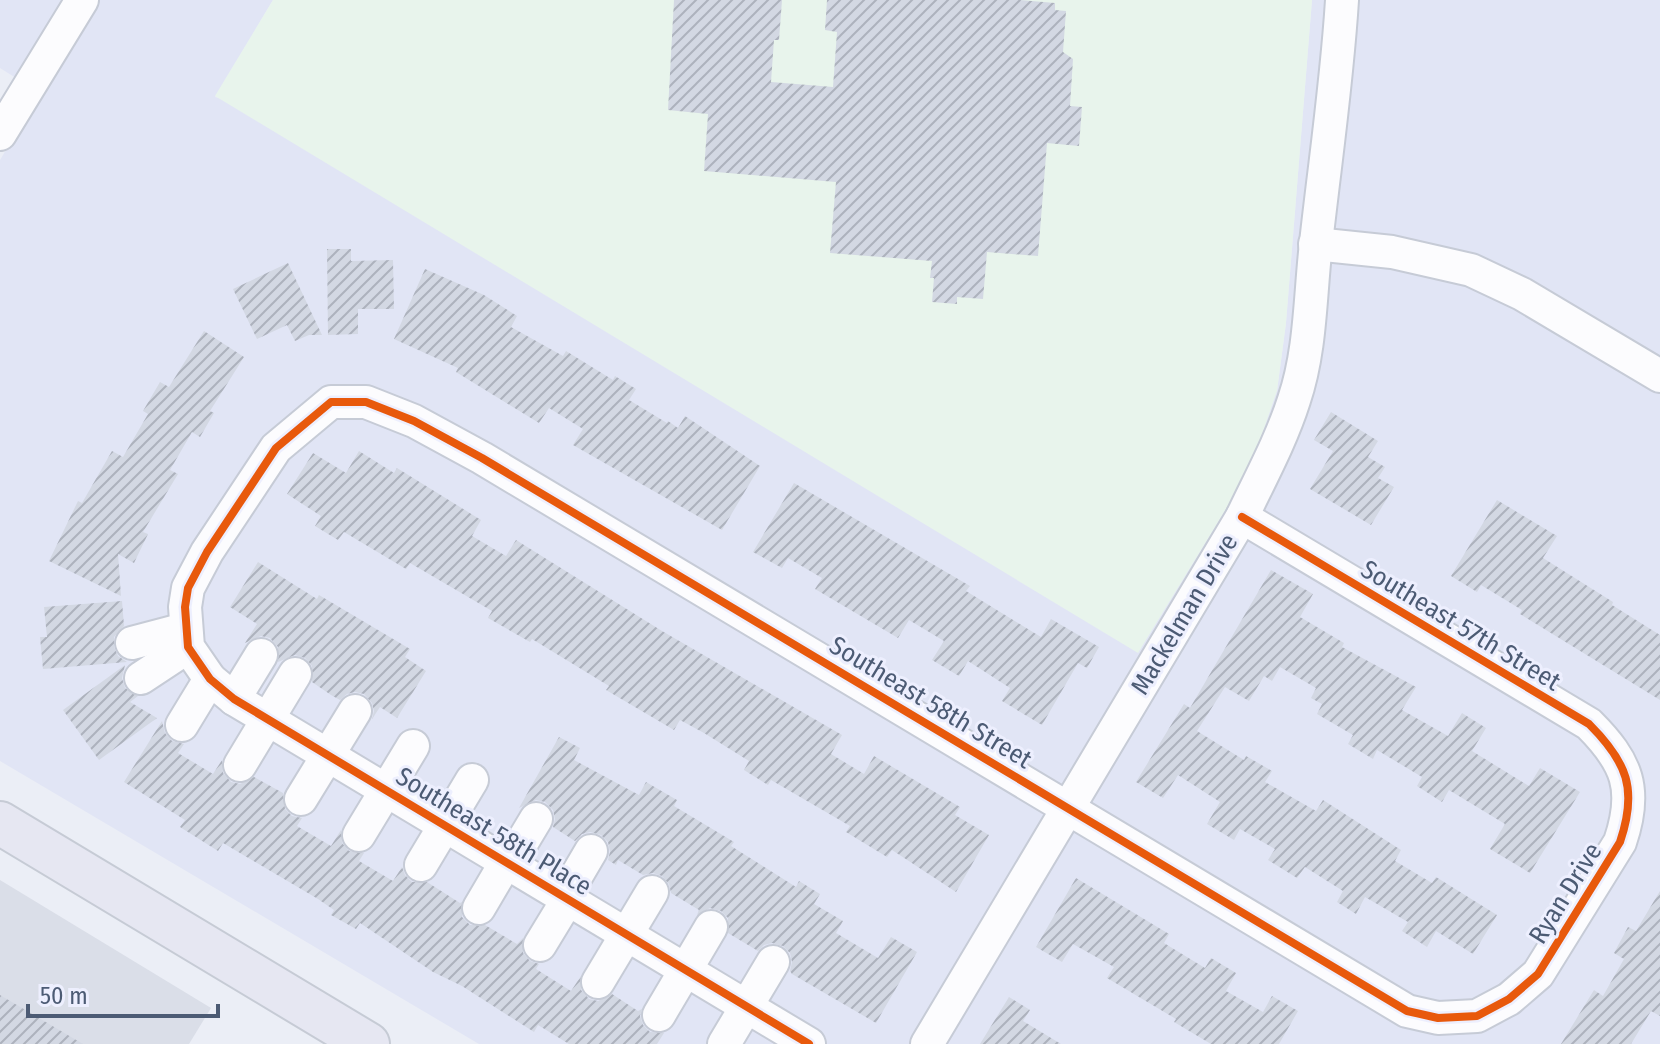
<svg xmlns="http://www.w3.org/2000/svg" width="1660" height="1044" viewBox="0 0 1660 1044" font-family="'Fira Sans Condensed',sans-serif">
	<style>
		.residential { fill: #e1e5f5 }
		.industrial { fill: #dadee8 }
		.education { fill: #e8f4ec }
		.building { fill: url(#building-hatch) }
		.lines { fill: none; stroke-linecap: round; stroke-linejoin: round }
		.minor-casing { stroke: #c6cbd6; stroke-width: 36 }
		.major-casing { stroke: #c6cbd5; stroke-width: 46 }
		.minor { stroke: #fcfcfe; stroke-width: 32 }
		.major { stroke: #e6e7f2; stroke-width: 42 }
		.cycleway-casing { stroke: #edeffe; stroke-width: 13 }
		.cycleway { stroke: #e8590c; stroke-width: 8 }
		.labels { text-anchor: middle; stroke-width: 6; stroke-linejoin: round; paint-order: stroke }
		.street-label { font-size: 26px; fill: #4c5b74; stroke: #edeffe }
	</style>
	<defs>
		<pattern id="building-hatch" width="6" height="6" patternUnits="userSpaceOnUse" patternTransform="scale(2)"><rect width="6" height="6" fill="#d3d8e3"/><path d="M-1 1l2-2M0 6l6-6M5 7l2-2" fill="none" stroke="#adb2bd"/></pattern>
	</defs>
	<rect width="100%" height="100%" fill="#ebeef6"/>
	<polygon class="residential" points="0,0 273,0 215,97 1277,391 1286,323 1312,0 1660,0 1660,1044 479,1044 0,761 0,160 40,93 0,68"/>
	<polygon class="industrial" points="0,880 211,1008 189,1044 0,1044"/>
	<polygon class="education" points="273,0 1312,0 1286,323 1277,391 1258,446 1231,501 1138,653 215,96"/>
	<g class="building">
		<polygon points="674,0 782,0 779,40 774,40 771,82 833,87 837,32 825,30 827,0 1020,0 1055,3 1055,10 1066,11 1063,52 1073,59 1070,106 1082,107 1079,146 1047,143 1038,256 987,252 983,299 957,297 957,304 932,302 934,278 930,278 932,261 830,253 836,182 704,171 708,114 668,110"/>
		<polygon points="327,249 351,249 351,261 393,260 394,309 358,309 358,334 328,335"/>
		<polygon points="288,263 322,335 309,335 295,341 287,325 257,339 233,289"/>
		<polygon points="425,269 484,295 517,316 511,327 563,356 566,351 613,380 615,376 636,389 629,400 667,423 668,421 678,428 685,416 760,466 722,530 573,445 583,429 549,408 539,423 456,372 458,368 394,339"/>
		<polygon points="204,331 244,357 210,411 214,413 200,437 192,432 170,470 178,474 143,532 148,534 134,563 118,554 121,596 49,561 78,501 82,503 112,451 123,457 148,414 143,411 160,382 169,387"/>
		<polygon points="1331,412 1378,441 1368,457 1385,467 1378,478 1394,487 1371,525 1310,489 1333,451 1314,440"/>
		<polygon points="359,451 394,473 397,468 481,520 472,536 506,556 516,540 662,631 842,735 831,754 864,774 874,756 960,807 955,815 989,835 956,892 892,850 887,857 846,832 850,826 771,780 768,785 744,770 749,761 704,733 680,720 674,730 606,690 609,686 532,639 530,642 488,618 492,611 410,563 406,569 344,532 338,540 315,526 321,516 287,494 313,453 346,473"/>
		<polygon points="794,483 970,586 966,591 1041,637 1051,619 1099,647 1087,668 1078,663 1042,725 1002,701 1010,688 968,661 959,676 932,660 944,641 909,620 898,638 815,589 822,578 788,558 782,568 753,552"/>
		<polygon points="1497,500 1557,536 1543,558 1613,602 1612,605 1660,635 1660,700 1520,614 1522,610 1481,585 1477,592 1451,576"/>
		<polygon points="258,562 317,599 319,595 410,649 405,657 426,671 397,718 380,707 372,719 374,711 372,703 364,694 355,692 347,694 340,700 331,695 312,682 312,666 305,658 295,655 278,662 278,647 270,638 261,636 245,643 257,624 230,607"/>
		<polygon points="1271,570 1313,594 1300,617 1344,643 1342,647 1416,687 1402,710 1448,736 1462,713 1486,728 1472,751 1529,786 1540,768 1580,792 1530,873 1490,849 1505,824 1449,790 1442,802 1417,786 1422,777 1377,750 1373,759 1348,744 1353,735 1317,714 1322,704 1311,698 1316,688 1280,667 1272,681 1264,676 1249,701 1225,687 1197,731 1244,760 1246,756 1272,771 1265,782 1316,811 1323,800 1401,850 1395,861 1432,883 1436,877 1497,915 1473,954 1436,931 1427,947 1402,931 1408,922 1365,897 1356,914 1337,902 1343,891 1305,867 1297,878 1268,860 1275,849 1240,829 1234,840 1207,824 1220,802 1178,775 1163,798 1136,782 1184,704 1190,708"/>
		<polygon points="122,601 124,626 114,637 114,647 118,656 127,662 43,669 40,637 47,637 44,607"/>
		<polygon points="125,665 122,678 125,688 138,696 130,702 157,718 99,760 63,710"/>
		<polygon points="162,721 165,733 172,741 184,744 178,753 213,774 222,760 223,773 231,782 240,784 254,777 283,793 285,809 292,816 302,818 297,826 331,846 341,830 342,843 349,851 364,853 359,861 393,881 402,867 405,875 412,882 427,882 460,903 462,902 462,917 470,925 485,925 517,944 523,938 523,953 530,961 539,964 536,969 571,991 581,976 581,990 589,999 598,1001 612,994 638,1011 642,1009 640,1016 643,1025 650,1032 664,1033 657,1044 569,1044 538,1025 534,1032 462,986 433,972 360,923 356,929 331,915 334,910 318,899 223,843 218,851 180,827 185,820 124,782"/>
		<polygon points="559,737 580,748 574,760 639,795 646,782 677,800 674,806 734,842 731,846 796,887 799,881 820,894 814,904 843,921 836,933 878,958 891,937 917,952 876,1023 792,974 790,971 792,962 790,953 783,946 772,943 764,945 758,951 728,933 728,918 721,911 710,908 697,915 699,910 671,893 669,884 662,876 653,873 643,875 618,860 616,865 608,860 610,852 608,842 601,835 590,832 582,834 575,841 553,827 555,819 553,810 545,802 536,800 519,808"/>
		<polygon points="1076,878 1169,934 1164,943 1205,968 1211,958 1236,973 1226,991 1263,1012 1272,996 1298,1011 1279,1044 1211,1044 1174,1022 1176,1019 1107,978 1114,967 1073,944 1062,962 1036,947"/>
		<polygon points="1660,891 1660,1016 1651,1011 1631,1044 1561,1044 1594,990 1603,996 1624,959 1614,953 1628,927 1636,931"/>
		<polygon points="0,995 83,1044 0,1044"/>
		<polygon points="1009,997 1030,1010 1023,1021 1061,1044 980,1044"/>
	</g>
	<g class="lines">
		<g class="minor-casing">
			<g id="minor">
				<polyline points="0,134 82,0"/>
				<polyline points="1315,244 1392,252 1471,270 1522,294 1660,376"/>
				<polyline points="132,643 185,629"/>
				<polyline points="141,678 188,647"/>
				<polyline points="234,699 261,655"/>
				<polyline points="182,725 210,679"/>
				<polyline points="240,765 295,674"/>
				<polyline points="301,799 355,711"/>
				<polyline points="359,835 413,746"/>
				<polyline points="509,864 536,819"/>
				<polyline points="421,865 472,780"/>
				<polyline points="564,897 591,851"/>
				<polyline points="479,908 506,862"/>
				<polyline points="540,945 568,899"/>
				<polyline points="598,982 652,892"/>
				<polyline points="659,1015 711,927"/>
				<polyline points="724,1044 773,962"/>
				<path d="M809 1044 234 699 210 679 188 647 185 607 188 588 207 552 276 448 331 402H366L414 421 482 458 1407 1011 1438 1018 1477 1016 1509 999 1538 974 1620 842C1638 789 1627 762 1589 724L1242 517"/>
				<path d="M927 1044 1242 517C1260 479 1281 441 1294 400 1311 350 1310 295 1316 243 1325 162 1337 82 1342 0"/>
			</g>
		</g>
		<g class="major-casing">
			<polyline id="major" points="0,823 368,1044"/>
		</g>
		<use href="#minor" class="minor"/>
		<use href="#major" class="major"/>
		<g class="cycleway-casing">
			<path id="cycleway" d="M809 1044 234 699 210 679 188 647 185 607 188 588 207 552 276 448 331 402H366L414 421 482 458 1407 1011 1438 1018 1477 1016 1509 999 1538 974 1620 842C1638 789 1627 762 1589 724L1242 517"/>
		</g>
		<use href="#cycleway" class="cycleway"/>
	</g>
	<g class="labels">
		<g class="street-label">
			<text transform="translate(1184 614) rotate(-59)" y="9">Mackelman Drive</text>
			<text transform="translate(1461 625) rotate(31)" y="9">Southeast 57th Street</text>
			<text transform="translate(931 702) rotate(31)" y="9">Southeast 58th Street</text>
			<text transform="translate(494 831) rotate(31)" y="9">Southeast 58th Place</text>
			<text transform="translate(1565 893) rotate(-58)" y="9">Ryan Drive</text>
		</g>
	</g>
	<path d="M28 1004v12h190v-12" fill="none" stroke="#4c5b74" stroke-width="4"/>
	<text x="40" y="1004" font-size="24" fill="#4c5b74" stroke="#edeffe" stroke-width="6" paint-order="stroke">50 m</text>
</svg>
